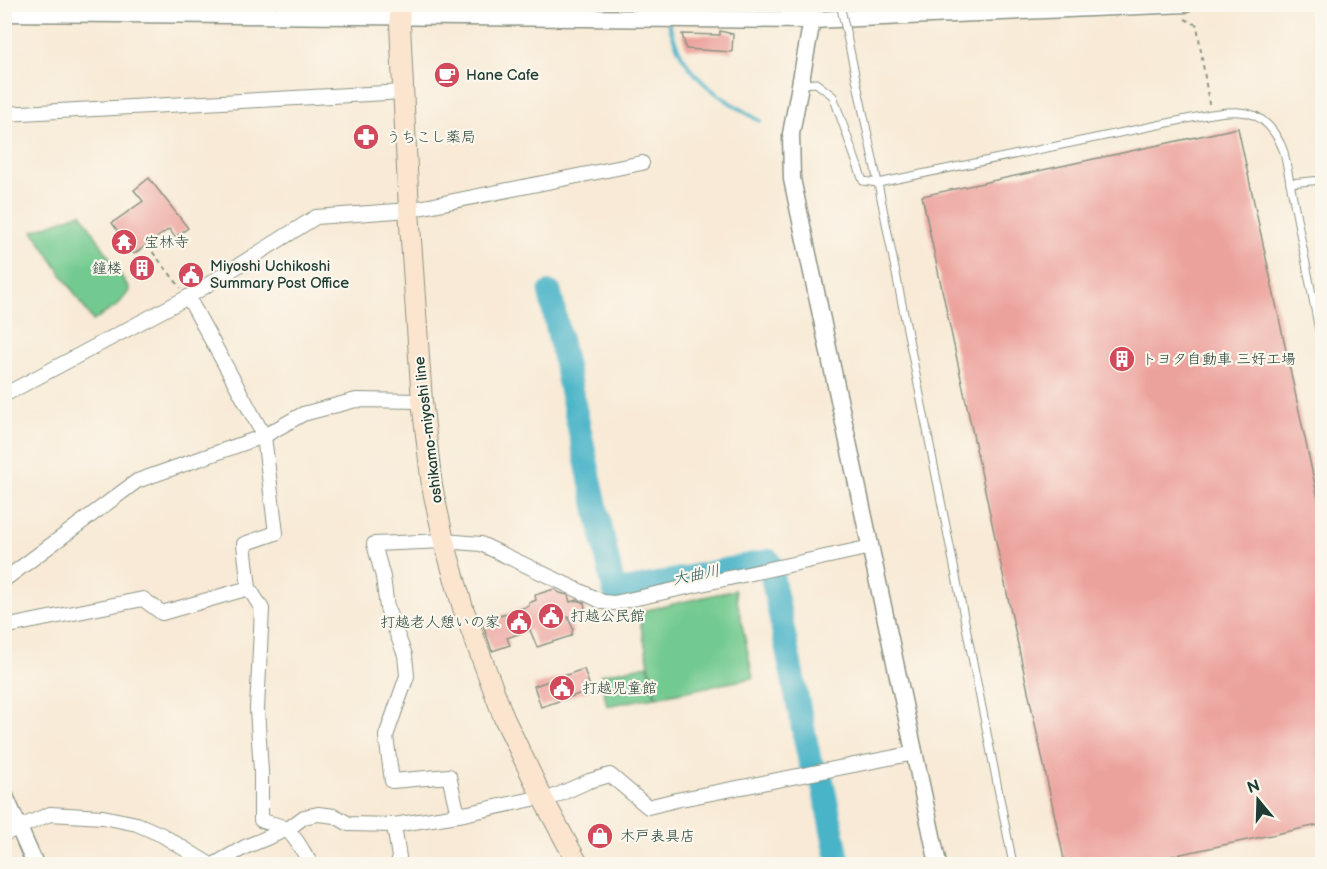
<svg xmlns="http://www.w3.org/2000/svg" width="1327" height="869" viewBox="0 0 1327 869" font-family="'Balsamiq Sans','Klee One',sans-serif">
	<style>
		.green { fill: #73ca90; stroke: #498462; stroke-width: 1.5 }
		.lines { fill: none; stroke-linecap: round; stroke-linejoin: round }
		.stream { stroke: #4ab4c8; stroke-width: 4 }
		.river { stroke: #4ab4c8; stroke-width: 24 }
		.building { fill: #eca29c }
		.service-casing { stroke: #8c9485; stroke-width: 9 }
		.minor-casing { stroke: #8c9485; stroke-width: 16 }
		.tertiary-casing { stroke: #8c9485; stroke-width: 19 }
		.secondary-casing { stroke: #8c9485; stroke-width: 22 }
		.path { stroke: #8c9485; stroke-width: 2; stroke-dasharray: 4.5 4.5; stroke-linecap: butt }
		.service { stroke: #fff; stroke-width: 7 }
		.minor { stroke: #fff; stroke-width: 14 }
		.tertiary { stroke: #fff; stroke-width: 16 }
		.secondary { stroke: #fce5cf; stroke-width: 20 }
		.service-bridge-casing { stroke: #8c9485; stroke-width: 9; stroke-linecap: butt }
		.path-bridge { stroke: #8c9485; stroke-width: 2; stroke-dasharray: 4.5 4.5; stroke-linecap: butt }
		.service-bridge { stroke: #fff; stroke-width: 7 }
		.labels { text-anchor: middle; stroke-width: 4.5; stroke-linejoin: round; paint-order: stroke }
		.poi-label { font-size: 15px; fill: #1f3d34; stroke: #fbf7ec; text-anchor: start }
		.street-label { font-size: 15px; fill: #1f3d34; stroke: #fbf7ec }
		.water-label { font-size: 16px; font-style: italic; fill: #2c6160; stroke: #fbf7ec }
	</style>
	<rect width="100%" height="100%" fill="#fbf7ec"/>
	<filter id="ink" filterUnits="userSpaceOnUse"><feTurbulence type="fractalNoise" baseFrequency=".0167" numOctaves="2"/><feDisplacementMap in="SourceGraphic" scale="12" xChannelSelector="R" yChannelSelector="G"/><feConvolveMatrix kernelMatrix="1 2 1 2 8 2 1 2 1" color-interpolation-filters="sRGB"/></filter>
	<filter id="wash" filterUnits="userSpaceOnUse"><feTurbulence type="fractalNoise" baseFrequency=".008" numOctaves="4" result="noise"/><feDisplacementMap in="SourceGraphic" scale="24" xChannelSelector="R" yChannelSelector="G"/><feGaussianBlur stdDeviation="1.35" result="paint"/><feColorMatrix in="noise" values="0 0 0 0 0 0 0 0 0 0 0 0 0 0 0 0 0 1.4 0 .05"/><feComposite in="paint" operator="in"/></filter>
	<g filter="url(#wash)">
		<rect width="100%" height="100%" fill="#f8ead6"/>
		<g class="green">
			<polygon points="81,213 130,290 118,305 93,321 33,231"/>
			<polygon points="735,590 753,678 656,697 638,612"/>
			<polygon points="648,665 655,697 607,706 600,675"/>
		</g>
		<g class="lines">
			<g class="stream">
				<polyline points="664,4 667,15"/>
				<path d="M669 23C683 77 715 94 760 121"/>
			</g>
			<polyline class="river" points="550,293 614,590 632,589 769,561 810,762 822,781 839,864"/>
		</g>
		<g id="blocks">
			<g class="building">
				<polygon points="720,31 733,34 732,52 686,49 682,34 720,35"/>
				<polygon points="1238,128 1323,522 1323,824 1134,864 1065,864 922,196"/>
				<polygon points="149,178 188,228 175,237 169,229 134,254 112,223 143,201 134,190"/>
				<polygon points="554,589 560,593 568,595 570,602 578,600 584,603 586,613 568,617 573,629 571,636 537,647 530,630 507,638 510,645 492,651 482,622 529,606 529,603 536,600 535,595"/>
				<polygon points="584,669 591,690 541,707 534,686"/>
			</g>
		</g>
	</g>
	<g filter="url(#ink)">
		<use href="#blocks" fill-opacity="0" stroke="#8c9485" stroke-width="1.5"/>
		<g class="lines">
			<g class="service-casing">
				<g id="service">
					<polyline points="847,36 878,183 1013,864"/>
					<path d="M801 84 816 83 833 96 863 181 878 183 1211 114C1220 113 1230 111 1240 112 1263 113 1277 133 1284 152L1322 345"/>
					<polyline points="1290,183 1322,180"/>
				</g>
			</g>
			<g class="minor-casing">
				<g id="minor">
					<polyline points="4,114 404,92"/>
					<path d="M188 297 264 436 276 533 244 544 249 588 262 609 257 709 261 771V820C268 824 276 823 284 828 295 834 304 854 311 864"/>
					<polyline points="4,395 188,297 316,217 409,210 642,163"/>
					<polyline points="4,580 137,481 264,436 303,414 356,400 422,401"/>
					<polyline points="4,627 143,599 162,613 249,588"/>
					<polyline points="544,801 589,781 610,775 648,807 676,800 915,753"/>
					<polyline points="458,815 449,776 392,781 386,736 407,676 405,655 387,608 383,577 374,544 444,541 481,544 603,602 614,603 871,547"/>
					<polyline points="394,825 400,864"/>
					<polyline points="4,834 50,814 103,817 137,824 162,835 209,864"/>
					<polyline points="215,864 245,847 288,829 304,817 318,814 335,816 349,824 394,825 464,814 542,797"/>
				</g>
			</g>
			<g class="tertiary-casing">
				<g id="tertiary">
					<polyline points="808,4 812,20 791,134 792,179 938,864"/>
					<polyline points="4,13 812,20 1186,4"/>
					<polyline points="4,794 35,864"/>
				</g>
			</g>
			<g class="secondary-casing">
				<polyline id="secondary" points="399,4 409,210 422,401 432,486 444,541 463,608 504,718 542,797 578,864"/>
			</g>
			<g class="path">
				<polyline points="1185,19 1197,25 1209,104"/>
				<polyline points="147,245 181,288"/>
			</g>
			<use href="#service" class="service"/>
			<use href="#minor" class="minor"/>
			<use href="#tertiary" class="tertiary"/>
			<use href="#secondary" class="secondary"/>
			<g class="service-bridge-casing">
				<polyline id="service-bridge" points="840,4 847,36"/>
			</g>
			<polyline class="path-bridge" points="1173,4 1174,13"/>
			<use href="#service-bridge" class="service-bridge"/>
		</g>
	</g>
	<defs>
		<g id="cafe-disc" transform="scale(1.35)"><circle r="9.5" fill="#d1495b" stroke="#fbf7ec"/><path d="M-5.5-4.5H6V0H3Q3 3.5 0 3.5H-2.5Q-5.5 3.5-5.5 0ZM3-3.2v2h1.7v-2ZM-6 4.5H4V6H-6Z" fill="#fff"/></g>
		<g id="pharmacy-disc" transform="scale(1.35)"><circle r="9.5" fill="#d1495b" stroke="#fbf7ec"/><path d="M-2-6h4v4h4v4h-4v4h-4v-4h-4v-4h4Z" fill="#fff"/></g>
		<g id="temple-disc" transform="scale(1.35)"><circle r="9.5" fill="#d1495b" stroke="#fbf7ec"/><path d="M0-6L5-2H3V0L6.5 2.5H4V6H1.5V3h-3V6H-4V2.5H-6.5L-3 0V-2H-5Z" fill="#fff"/></g>
		<g id="building-disc" transform="scale(1.35)"><circle r="9.5" fill="#d1495b" stroke="#fbf7ec"/><path d="M-4-6H4V6H1V3H-1V6H-4ZM-2.5-4.3h1.7v1.8h-1.7ZM.8-4.3h1.7v1.8H.8ZM-2.5-1h1.7V.8h-1.7ZM.8-1h1.7V.8H.8Z" fill="#fff"/></g>
		<g id="civic-disc" transform="scale(1.35)"><circle r="9.5" fill="#d1495b" stroke="#fbf7ec"/><path d="M-.6-6.5H3V-4.5H.6V-3L4-1V1h2V6H-6V1h2V-1L-.6-3ZM-1.2 2.5V6h2.4V2.5Z" fill="#fff"/></g>
		<g id="shop-disc" transform="scale(1.35)"><circle r="9.5" fill="#d1495b" stroke="#fbf7ec"/><path d="M-5-2.5h2.3a2.7 3.5 0 0 1 5.4 0H5L5.5 6h-11ZM-1.5-2.5h3a1.5 2.3 0 0 0-3 0Z" fill="#fff"/></g>
	</defs>
	<g fill-rule="evenodd">
		<use href="#cafe-disc" x="447" y="75"/>
		<use href="#pharmacy-disc" x="366" y="137"/>
		<use href="#temple-disc" x="124" y="242"/>
		<use href="#building-disc" x="142" y="268"/>
		<use href="#civic-disc" x="191" y="275"/>
		<use href="#building-disc" x="1122" y="359"/>
		<use href="#civic-disc" x="551" y="616"/>
		<use href="#civic-disc" x="519" y="622"/>
		<use href="#civic-disc" x="562" y="688"/>
		<use href="#shop-disc" x="600" y="836"/>
	</g>
	<g class="labels">
		<g class="poi-label">
			<text x="466" y="80">Hane Cafe</text>
			<text x="386" y="142">うちこし薬局</text>
			<text x="144" y="247">宝林寺</text>
			<text x="210" y="271">Miyoshi Uchikoshi<tspan x="210" dy="17">Summary Post Office</tspan></text>
			<text x="122" y="273" text-anchor="end">鐘楼</text>
			<text x="1142" y="364">トヨタ自動車 三好工場</text>
			<text x="570" y="621">打越公民館</text>
			<text x="500" y="627" text-anchor="end">打越老人憩いの家</text>
			<text x="582" y="693">打越児童館</text>
			<text x="620" y="841">木戸表具店</text>
		</g>
		<g class="street-label">
			<text transform="translate(428 430) rotate(-97)" y="5">oshikamo-miyoshi line</text>
		</g>
		<g class="water-label">
			<text transform="translate(696 574) rotate(-11)" y="6">大曲川</text>
		</g>
	</g>
	<rect width="1327" height="869" fill="none" stroke="#fbf7ec" stroke-width="24"/>
	<g transform="translate(1258 800) rotate(341)" stroke="#fbf7ec" stroke-width="4.5" paint-order="stroke">
	<path d="M0-4.5L10 22L0 15L-10 22Z" fill="#1f3d34"/>
	<text y="-9" font-size="16" font-weight="bold" text-anchor="middle" fill="#1f3d34">N</text>
	</g>
</svg>
